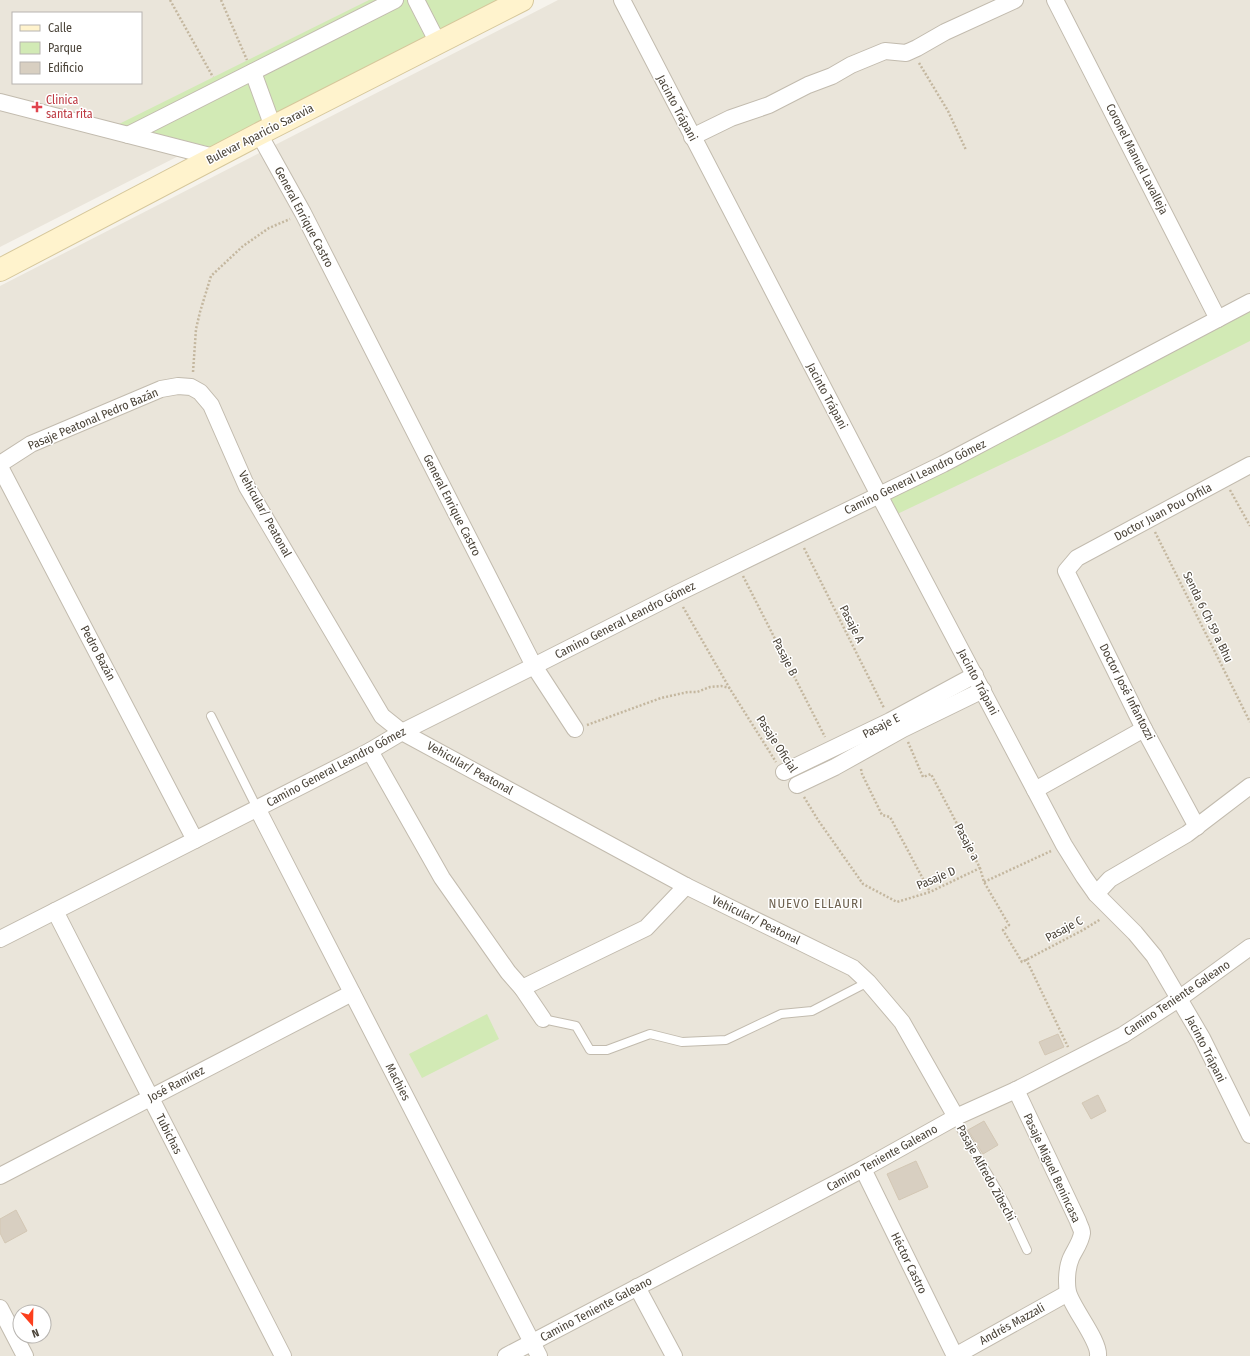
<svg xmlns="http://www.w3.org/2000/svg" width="1250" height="1356" viewBox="0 0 1250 1356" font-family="'Fira Sans Condensed',sans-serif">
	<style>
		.residential { fill: #eae5da; fill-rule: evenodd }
		.green { fill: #d2eab5 }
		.building { fill: #d8cfc1; stroke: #d3c7b4 }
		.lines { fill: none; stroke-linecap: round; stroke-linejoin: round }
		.lane-casing { stroke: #c2bbae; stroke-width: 10 }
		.street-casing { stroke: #c2bbae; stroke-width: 18 }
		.secondary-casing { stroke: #d6c79b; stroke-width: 24 }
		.path { stroke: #c4b79f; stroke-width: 2.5; stroke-dasharray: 2 2; stroke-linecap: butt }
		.lane { stroke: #fff; stroke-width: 8 }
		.street { stroke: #fff; stroke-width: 16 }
		.secondary { stroke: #fff3cd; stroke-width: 22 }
		.health-dot { fill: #e0444e; stroke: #fff; stroke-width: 1.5 }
		.labels { text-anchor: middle; stroke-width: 3; stroke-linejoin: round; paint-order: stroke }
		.health-label { font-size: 12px; fill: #be3a42; stroke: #fff; text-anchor: start }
		.street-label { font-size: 12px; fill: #4b4439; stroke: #fff }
		.neighbourhood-label { font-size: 13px; letter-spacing: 1px; fill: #6e6250; stroke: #fff }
	</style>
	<rect width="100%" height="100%" fill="#f6f3ec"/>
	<g class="residential">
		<path d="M0 0H485L0 247ZM13 13H141V83H13Z"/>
		<path d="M558 0H1250V1356H0V286ZM20 1312H44V1336H20Z"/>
	</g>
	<g class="green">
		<polygon points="369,0 507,0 223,145 210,147 119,124"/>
		<polygon points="1250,302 1250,341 1061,436 891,517 879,495"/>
		<polygon points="487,1014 499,1039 422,1078 409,1054"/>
	</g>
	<g class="building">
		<polygon points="1058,1034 1064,1047 1045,1055 1039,1042"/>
		<polygon points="1098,1095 1106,1111 1091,1119 1082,1103"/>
		<polygon points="984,1121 998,1145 983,1154 968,1130"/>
		<polygon points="916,1161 928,1187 899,1200 887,1174"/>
		<polygon points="16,1210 27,1231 5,1243 0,1233 0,1219"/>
	</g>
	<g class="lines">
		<g class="lane-casing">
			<g id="lane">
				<polyline points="211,716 257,808"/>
				<polyline points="543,1019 576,1026 590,1050 607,1050 650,1034 682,1042 726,1040 781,1014 812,1011 868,982"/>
				<polyline points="956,1117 961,1129 1005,1203 1027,1250"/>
			</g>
		</g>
		<g class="street-casing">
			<g id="street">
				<polyline points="416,0 438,43"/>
				<polyline points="622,0 879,495 1064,845 1084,877 1096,894 1135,933 1154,956 1202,1038 1250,1135"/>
				<polyline points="1055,0 1218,319"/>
				<polyline points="253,72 273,127"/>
				<polyline points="0,102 214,157"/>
				<polyline points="259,134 303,213 534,666 575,729"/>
				<polyline points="128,135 395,0"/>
				<polyline points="692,137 731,118 769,105 808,85 832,76 851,65 885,51 906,53 917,48 945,32 1015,0"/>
				<polyline points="0,464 31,444 161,389 178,386 191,387 200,392 211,405 247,487 382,716 402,732 686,886 853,968 868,982 902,1022 956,1117"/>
				<polyline points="0,467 195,840"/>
				<polyline points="370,751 442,878 508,972 522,988 543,1019"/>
				<polyline points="784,772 890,721 975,675"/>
				<polyline points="797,785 835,767 903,729 983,690"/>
				<polyline points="1035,790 1144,729"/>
				<polyline points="257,808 539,1356"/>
				<polyline points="1197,827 1144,729 1066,571 1077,558 1250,465"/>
				<polyline points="1096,894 1110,879 1187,834 1250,786"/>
				<polyline points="55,911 283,1356"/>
				<polyline points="0,939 370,751 402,732 534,666 676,594 943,464 1250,302"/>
				<polyline points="522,988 646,928 686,886"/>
				<path d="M1016 1090 1078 1221C1079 1225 1082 1229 1082 1233 1081 1242 1074 1251 1071 1258 1067 1267 1066 1282 1068 1292 1072 1308 1100 1341 1098 1356"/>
				<polyline points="863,1169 955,1356"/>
				<polyline points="0,1176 352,993"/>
				<polyline points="637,1287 674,1356"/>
				<polyline points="0,1308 25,1356"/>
				<polyline points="506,1356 863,1169 956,1117 1016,1090 1123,1035 1180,998 1250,947"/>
				<polyline points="955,1356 1068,1293"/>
			</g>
		</g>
		<g class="secondary-casing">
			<polyline id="secondary" points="0,270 259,134 522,0"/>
		</g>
		<g class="path">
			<polyline points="170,0 213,77"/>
			<polyline points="221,0 247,60"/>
			<polyline points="919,63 948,111 966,150"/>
			<polyline points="193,372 196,329 200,312 211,276 243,246 269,228 290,219"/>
			<polyline points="1230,490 1250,526"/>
			<polyline points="1155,532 1250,722"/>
			<polyline points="804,548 884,708"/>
			<polyline points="743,576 825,737"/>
			<polyline points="683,607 730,689 776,762"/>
			<polyline points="587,725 661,698 688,692 697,692 710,687 721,686 730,688"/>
			<polyline points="908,742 923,777 931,774 980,868 984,882 1009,925 1003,930 1022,962 1083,930 1101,919"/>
			<polyline points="861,769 862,774 882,815 890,817 930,892"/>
			<polyline points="804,797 818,820 863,884 897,902 930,892 980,868"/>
			<polyline points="984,882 1051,851"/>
			<polyline points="1026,959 1068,1047"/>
		</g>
		<use href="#lane" class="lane"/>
		<use href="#street" class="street"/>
		<use href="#secondary" class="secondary"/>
	</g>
	<path class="health-dot" d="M35 101h4v4h4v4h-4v4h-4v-4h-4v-4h4z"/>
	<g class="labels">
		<g class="health-label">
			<text x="46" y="104">Clinica<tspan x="46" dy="14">santa rita</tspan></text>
		</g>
		<g class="street-label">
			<text transform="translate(677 108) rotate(62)" y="4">Jacinto Trápani</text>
			<text transform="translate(260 134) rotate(-27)" y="4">Bulevar Aparicio Saravia</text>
			<text transform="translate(1137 159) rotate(63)" y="4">Coronel Manuel Lavalleja</text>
			<text transform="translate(304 217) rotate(62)" y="4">General Enrique Castro</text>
			<text transform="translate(827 396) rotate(62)" y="4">Jacinto Trápani</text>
			<text transform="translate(93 419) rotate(-23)" y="4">Pasaje Peatonal Pedro Bazán</text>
			<text transform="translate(915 477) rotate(-26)" y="4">Camino General Leandro Gómez</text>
			<text transform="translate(452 505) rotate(63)" y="4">General Enrique Castro</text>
			<text transform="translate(1163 512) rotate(-28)" y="4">Doctor Juan Pou Orfila</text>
			<text transform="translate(265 514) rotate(61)" y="4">Vehicular/ Peatonal</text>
			<text transform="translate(1208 617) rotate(64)" y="4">Senda 6 Ch 59 a Bhu</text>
			<text transform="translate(625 620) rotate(-27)" y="4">Camino General Leandro Gómez</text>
			<text transform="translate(852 624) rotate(63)" y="4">Pasaje A</text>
			<text transform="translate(98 653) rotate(62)" y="4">Pedro Bazán</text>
			<text transform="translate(785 657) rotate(63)" y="4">Pasaje B</text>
			<text transform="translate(978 682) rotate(62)" y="4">Jacinto Trápani</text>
			<text transform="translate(1127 692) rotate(63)" y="4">Doctor José Infantozzi</text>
			<text transform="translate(881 726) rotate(-27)" y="4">Pasaje E</text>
			<text transform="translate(777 744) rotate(57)" y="4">Pasaje Oficial</text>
			<text transform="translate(336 767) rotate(-28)" y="4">Camino General Leandro Gómez</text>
			<text transform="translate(470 768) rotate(29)" y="4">Vehicular/ Peatonal</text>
			<text transform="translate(967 842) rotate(62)" y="4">Pasaje a</text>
			<text transform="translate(936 878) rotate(-23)" y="4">Pasaje D</text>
			<text transform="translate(756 920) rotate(26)" y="4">Vehicular/ Peatonal</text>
			<text transform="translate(1064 929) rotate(-28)" y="4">Pasaje C</text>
			<text transform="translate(1177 998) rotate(-34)" y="4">Camino Teniente Galeano</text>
			<text transform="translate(1206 1049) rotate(63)" y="4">Jacinto Trápani</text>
			<text transform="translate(398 1082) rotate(63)" y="4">Machies</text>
			<text transform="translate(176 1084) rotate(-28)" y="4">José Ramírez</text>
			<text transform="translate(169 1134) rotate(63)" y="4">Tubichas</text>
			<text transform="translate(882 1158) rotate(-29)" y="4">Camino Teniente Galeano</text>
			<text transform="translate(1052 1168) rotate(65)" y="4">Pasaje Miguel Benincasa</text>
			<text transform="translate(986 1173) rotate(61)" y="4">Pasaje Alfredo Zibechi</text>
			<text transform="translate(909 1263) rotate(64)" y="4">Héctor Castro</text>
			<text transform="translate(596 1309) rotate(-28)" y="4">Camino Teniente Galeano</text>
			<text transform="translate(1012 1324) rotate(-29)" y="4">Andrés Mazzali</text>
		</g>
		<g class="neighbourhood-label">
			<text x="816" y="908">NUEVO ELLAURI</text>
		</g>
	</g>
	<rect x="12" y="12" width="130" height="72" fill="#ffffff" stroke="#b7b4b0"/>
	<rect x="20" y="25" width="20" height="6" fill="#fff3cd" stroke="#b7b4b0"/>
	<text x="48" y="32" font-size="12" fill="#4b4439">Calle</text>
	<rect x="20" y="42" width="20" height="12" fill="#d2eab5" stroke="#b7b4b0"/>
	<text x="48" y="52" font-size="12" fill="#4b4439">Parque</text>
	<rect x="20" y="62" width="20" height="12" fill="#d8cfc1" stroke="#b7b4b0"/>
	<text x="48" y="72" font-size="12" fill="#4b4439">Edificio</text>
	<g transform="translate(32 1324) rotate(160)"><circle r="19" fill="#ffffff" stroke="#b7b4b0"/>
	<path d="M0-3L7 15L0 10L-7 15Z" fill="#fc3f1d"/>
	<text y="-6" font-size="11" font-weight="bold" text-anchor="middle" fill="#4b4439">N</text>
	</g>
</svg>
